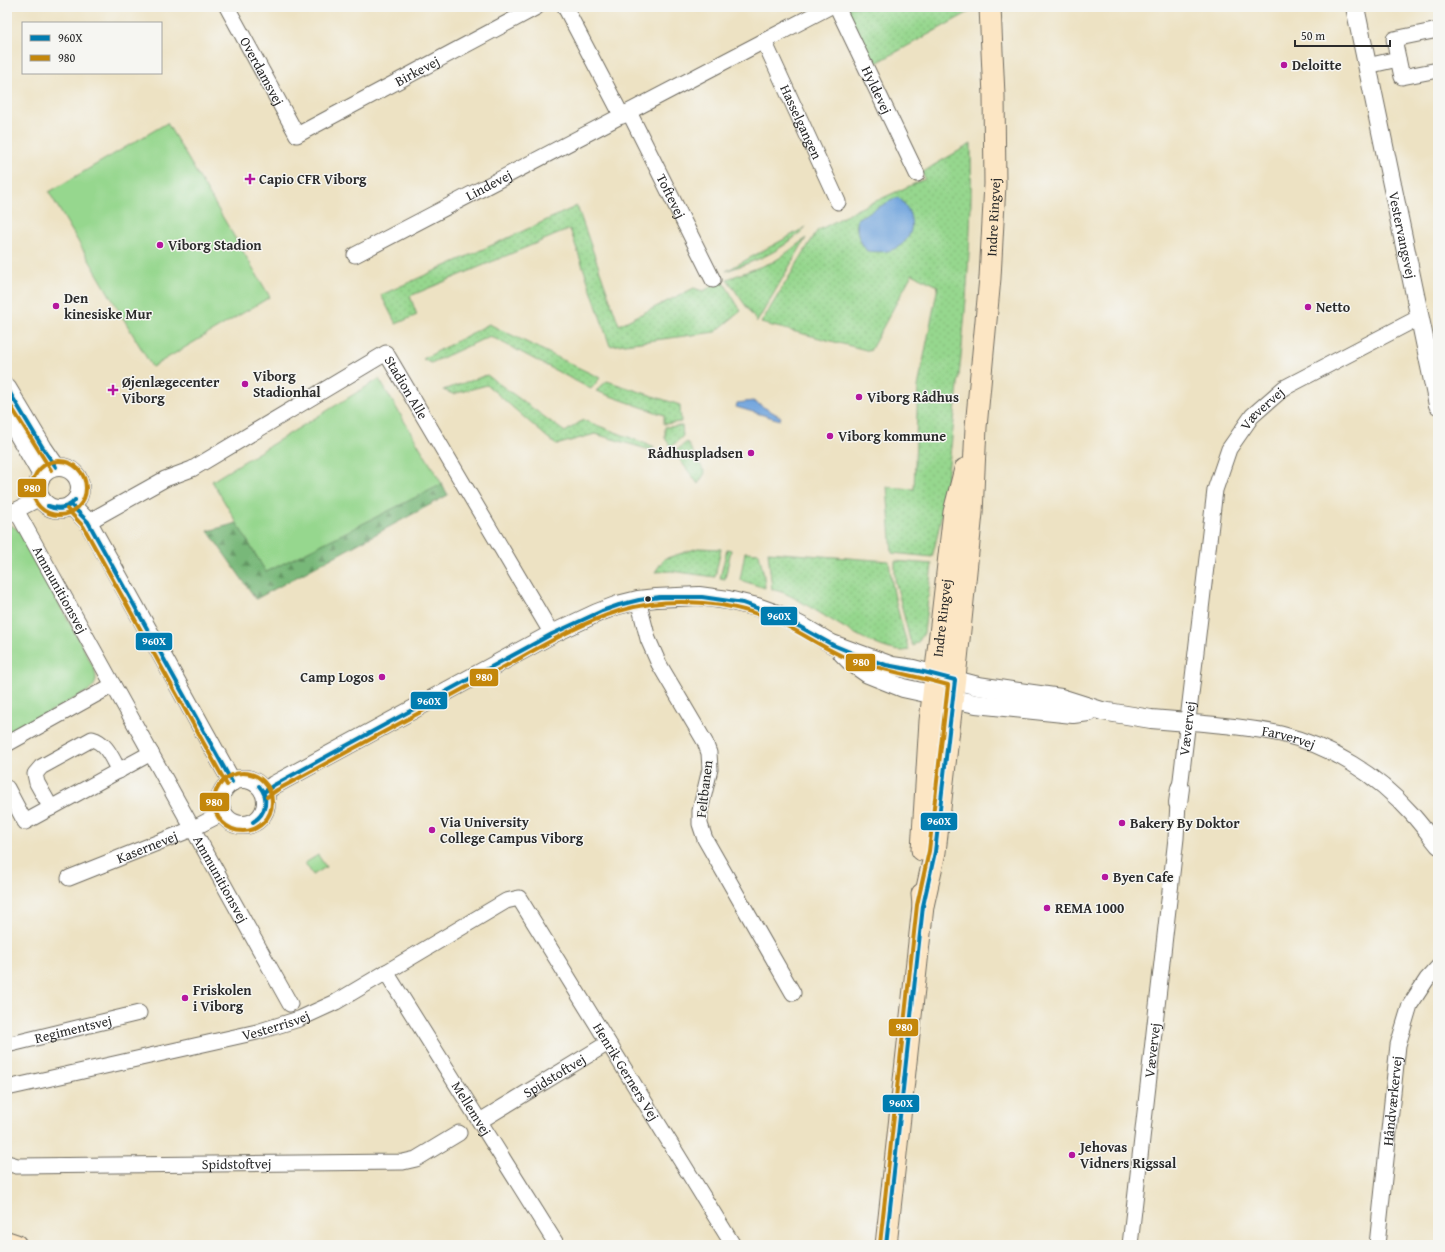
<svg xmlns="http://www.w3.org/2000/svg" width="1445" height="1252" viewBox="0 0 1445 1252" font-family="'Gentium Book Plus',serif">
	<style>
		.grass { fill: url(#grass-dots); stroke: #60815c; fill-rule: evenodd }
		.forest { fill: url(#forest-firs); stroke: #527252 }
		.park { fill: #96d78e; stroke: #60815c }
		.water { fill: #71a4dd; stroke: #4e6884 }
		.lines { fill: none; stroke-linecap: round; stroke-linejoin: round }
		.minor-casing { stroke: #6f6b60; stroke-width: 17 }
		.tertiary-casing { stroke: #6f6b60; stroke-width: 20 }
		.secondary-casing { stroke: #6f6b60; stroke-width: 23 }
		.minor { stroke: #fff; stroke-width: 15 }
		.tertiary { stroke: #fff; stroke-width: 18 }
		.secondary { stroke: #fce6c4; stroke-width: 21 }
		.bus-1-casing { stroke: #f6f6f2; stroke-width: 7 }
		.bus-2-casing { stroke: #f6f6f2; stroke-width: 7 }
		.bus-1 { stroke: #007cb0; stroke-width: 4 }
		.bus-2 { stroke: #c4870b; stroke-width: 4 }
		.poi-dot { fill: #b5179e; stroke: #f6f6f2; stroke-width: 1.5 }
		.bus-dot { fill: #2b2b2b; stroke: #f6f6f2; stroke-width: 1.5 }
		.labels { text-anchor: middle; stroke-width: 3; stroke-linejoin: round; paint-order: stroke }
		.poi-label { font-size: 14px; font-weight: bold; fill: #2b2b2b; stroke: #f6f6f2; text-anchor: start }
		.street-label { font-size: 14px; fill: #2b2b2b; stroke: #f6f6f2 }
		.line-badge { stroke: #f6f6f2; stroke-width: 1.5 }
		.badge-label { font-size: 11px; text-anchor: middle; font-weight: bold; fill: #fff }
	</style>
	<defs>
		<pattern id="grass-dots" width="8" height="8" patternUnits="userSpaceOnUse"><rect width="8" height="8" fill="#96d78e"/><path d="M2 2h.1M6 6h.1" fill="none" stroke="#81b97b" stroke-width="1.8" stroke-linecap="round"/></pattern>
		<pattern id="forest-firs" width="22" height="20" patternUnits="userSpaceOnUse"><rect width="22" height="20" fill="#78b879"/><path d="M5 1l3.5 6h-7zM16 11l3.5 6h-7z" fill="#639663"/></pattern>
	</defs>
	<rect width="100%" height="100%" fill="#f6f6f2"/>
	<filter id="ink" filterUnits="userSpaceOnUse"><feTurbulence type="fractalNoise" baseFrequency=".025" numOctaves="2"/><feDisplacementMap in="SourceGraphic" scale="8" xChannelSelector="R" yChannelSelector="G"/><feConvolveMatrix kernelMatrix="1 2 1 2 8 2 1 2 1" color-interpolation-filters="sRGB"/></filter>
	<filter id="wash" filterUnits="userSpaceOnUse"><feTurbulence type="fractalNoise" baseFrequency=".012" numOctaves="4" result="noise"/><feDisplacementMap in="SourceGraphic" scale="16" xChannelSelector="R" yChannelSelector="G"/><feGaussianBlur stdDeviation="0.9" result="paint"/><feColorMatrix in="noise" values="0 0 0 0 0 0 0 0 0 0 0 0 0 0 0 0 0 1.4 0 .05"/><feComposite in="paint" operator="in"/></filter>
	<g filter="url(#wash)">
		<rect width="100%" height="100%" fill="#ede2c3"/>
		<g class="grass">
			<polygon points="841,7 970,7 971,11 871,66"/>
			<path d="M971 144C973 234 965 324 955 413 949 461 945 510 932 557L892 553 887 487 914 489 918 387 938 286 912 274 870 351 761 323 817 231 858 209 925 179 922 173 934 165ZM904 202 908 236 898 247 860 243 856 225Z"/>
			<polygon points="577,206 619,325 694,288 703,291 723,281 741,311 715,332 610,346 570,229 410,296 417,315 396,324 381,295 510,237"/>
			<path d="M806 227C781 252 758 260 726 271Z"/>
			<polygon points="806,238 757,322 727,279 773,262 781,257"/>
			<polygon points="489,324 600,378 591,389 490,336 431,363 423,359"/>
			<polygon points="487,375 565,432 583,420 655,447 650,450 595,434 556,445 487,385 453,394 443,390"/>
			<polygon points="607,381 680,405 681,422 664,424 664,415 596,391"/>
			<polygon points="682,426 683,436 671,447 665,438 665,427"/>
			<polygon points="687,442 705,473 698,484 674,452"/>
			<polygon points="698,548 721,549 715,577 671,571 655,572 664,559"/>
			<polygon points="727,549 731,550 725,579 720,578"/>
			<path d="M745 552 759 553C761 564 765 576 765 588L740 580Z"/>
			<path d="M768 552 889 561C892 591 900 621 909 650 882 659 811 604 784 593 780 591 776 591 772 589Z"/>
			<polygon points="895,561 932,564 924,633 919,641 913,646 910,640 895,579"/>
		</g>
		<polygon class="forest" points="442,484 448,495 256,599 208,531 237,523 266,572"/>
		<g class="park">
			<polygon points="167,123 270,297 152,367 49,192"/>
			<polygon points="379,379 442,484 266,572 212,481"/>
			<path d="M7 525 12 526 19 530 93 666C97 676 98 683 90 690L7 735Z"/>
			<polygon points="318,855 326,867 313,875 305,863"/>
		</g>
		<g class="water">
			<path d="M898 197C914 211 918 235 898 247 888 253 878 252 867 251 859 241 855 231 858 218Z"/>
			<polygon points="753,401 781,417 780,420 736,407 737,403"/>
		</g>
	</g>
	<g filter="url(#ink)">
		<g class="lines">
			<g class="minor-casing">
				<g id="minor">
					<path id="s1" d="M227 7 297 135 537 7"/>
					<polyline points="565,7 622,116"/>
					<path id="s2" d="M837 7 917 174"/>
					<polyline points="1438,30 1394,39 1402,77 1438,70"/>
					<path id="s3" d="M764 41 838 202"/>
					<polyline points="1367,66 1398,59"/>
					<path id="s4" d="M629 112 713 280"/>
					<path id="s5" d="M355 255 829 7"/>
					<path id="s6" d="M16 510 290 1004"/>
					<polyline points="7,515 40,498"/>
					<path id="s7" d="M88 522 165 479 192 469 386 353 552 634"/>
					<polyline points="638,600 648,639 659,664 705,742 709,753 710,769 700,811 700,824 705,839 793,993"/>
					<path id="s8" d="M1188 722C1219 725 1251 727 1281 734 1331 746 1377 775 1411 813 1421 824 1429 835 1438 846"/>
					<polyline points="7,744 113,685"/>
					<polyline points="7,788 25,822 151,753"/>
					<path id="s9" d="M1180 788 1215 490 1229 449 1252 416 1284 388 1420 317"/>
					<path d="M51 808 37 783 35 774 41 767 92 739C107 743 112 759 119 771"/>
					<path id="s10" d="M69 878 192 829 223 813"/>
					<path id="s11" d="M386 972 557 1245"/>
					<path id="s12" d="M7 1045 139 1013"/>
					<path id="s13" d="M7 1088 257 1032 299 1019 336 1002 506 901 519 898 733 1245"/>
					<path id="s14" d="M480 1121 608 1043"/>
					<path id="s15" d="M7 1163 17 1166 403 1162 416 1159 459 1133"/>
					<path id="s16" d="M1130 1245 1176 838 1178 803"/>
					<path id="s17" d="M1377 1245 1398 1045 1410 1005 1427 979 1438 967"/>
				</g>
			</g>
			<g class="tertiary-casing">
				<g id="tertiary">
					<path id="s18" d="M1355 7 1438 405"/>
					<polyline points="7,388 43,448 56,467"/>
					<polyline points="7,415 42,475"/>
					<circle cx="59" cy="488" r="21"/>
					<polyline points="71,505 88,522 232,782"/>
					<polyline points="842,653 851,662 868,674 903,688 976,704 1073,714 1089,712"/>
					<circle cx="243" cy="802" r="23"/>
					<polyline points="264,792 274,785 552,634 597,613 618,605 638,600 656,598 699,596 728,600 757,607 782,616 805,628 832,644 892,666 913,669 978,686 1061,698 1102,711 1151,719 1188,722"/>
					<polyline points="1178,803 1180,788"/>
				</g>
			</g>
			<g class="secondary-casing">
				<g id="secondary">
					<path id="s19" d="M922 850 930 721 954 512 965 469"/>
					<path id="s20" d="M923 906 935 852 957 659 972 513 976 427 990 278 995 184 994 96 990 7"/>
					<polyline points="7,1242 16,1245"/>
					<polyline points="886,1245 923,906 922,894"/>
				</g>
			</g>
			<use href="#minor" class="minor"/>
			<use href="#tertiary" class="tertiary"/>
			<use href="#secondary" class="secondary"/>
			<g class="bus-1-casing">
				<g id="bus-1">
					<polyline points="7,388 43,448 56,467"/>
					<polyline points="71,505 88,522 232,782"/>
					<path d="M48 506C58 509 68 509 75 500"/>
					<path d="M48 506C57 511 69 509 75 500"/>
					<polyline points="264,792 274,785 552,634 602,611 619,605 639,600 660,597 702,597 743,603 782,617 833,645 862,657 886,665 924,672 955,680"/>
					<path d="M253 822C266 814 270 798 259 786"/>
					<polyline points="886,1245 923,906 935,852 955,680"/>
				</g>
			</g>
			<g class="bus-2-casing">
				<g id="bus-2">
					<polyline points="7,400 51,470"/>
					<circle cx="59" cy="488" r="27"/>
					<polyline points="67,509 83,526 227,785"/>
					<circle cx="243" cy="802" r="29"/>
					<path d="M267 797 277 790C347 752 417 714 487 676 529 654 574 625 619 611 651 601 687 600 721 605 744 609 767 616 787 626 806 636 823 647 842 656 877 670 913 675 948 685L929 851 917 905 880 1244"/>
				</g>
			</g>
			<use href="#bus-1" class="bus-1"/>
			<use href="#bus-2" class="bus-2"/>
		</g>
	</g>
	<g class="poi-dot">
		<circle cx="1284" cy="65" r="4"/>
		<path d="M248 173h4v4h4v4h-4v4h-4v-4h-4v-4h4z"/>
		<circle cx="160" cy="245" r="4"/>
		<circle cx="56" cy="306" r="4"/>
		<circle cx="1308" cy="307" r="4"/>
		<circle cx="245" cy="384" r="4"/>
		<path d="M111 384h4v4h4v4h-4v4h-4v-4h-4v-4h4z"/>
		<circle cx="859" cy="397" r="4"/>
		<circle cx="830" cy="436" r="4"/>
		<circle cx="751" cy="453" r="4"/>
		<circle cx="382" cy="677" r="4"/>
		<circle cx="1122" cy="823" r="4"/>
		<circle cx="432" cy="830" r="4"/>
		<circle cx="1105" cy="877" r="4"/>
		<circle cx="1047" cy="908" r="4"/>
		<circle cx="185" cy="998" r="4"/>
		<circle cx="1072" cy="1155" r="4"/>
	</g>
	<circle class="bus-dot" cx="648" cy="599" r="3.5"/>
	<g class="labels">
		<g class="poi-label">
			<text x="1292" y="70">Deloitte</text>
			<text x="259" y="184">Capio CFR Viborg</text>
			<text x="168" y="250">Viborg Stadion</text>
			<text x="64" y="303">Den<tspan x="64" dy="16">kinesiske Mur</tspan></text>
			<text x="1316" y="312">Netto</text>
			<text x="253" y="381">Viborg<tspan x="253" dy="16">Stadionhal</tspan></text>
			<text x="122" y="387">Øjenlægecenter<tspan x="122" dy="16">Viborg</tspan></text>
			<text x="867" y="402">Viborg Rådhus</text>
			<text x="838" y="441">Viborg kommune</text>
			<text x="743" y="458" text-anchor="end">Rådhuspladsen</text>
			<text x="374" y="682" text-anchor="end">Camp Logos</text>
			<text x="440" y="827">Via University<tspan x="440" dy="16">College Campus Viborg</tspan></text>
			<text x="1130" y="828">Bakery By Doktor</text>
			<text x="1113" y="882">Byen Cafe</text>
			<text x="1055" y="913">REMA 1000</text>
			<text x="193" y="995">Friskolen<tspan x="193" dy="16">i Viborg</tspan></text>
			<text x="1080" y="1152">Jehovas<tspan x="1080" dy="16">Vidners Rigssal</tspan></text>
		</g>
		<g class="street-label">
			<text dy="5" stroke="none"><textPath href="#s1" startOffset="73">Overdamsvej</textPath></text>
			<text dy="5" stroke="none"><textPath href="#s1" startOffset="282">Birkevej</textPath></text>
			<text dy="5" stroke="none"><textPath href="#s2" startOffset="92">Hyldevej</textPath></text>
			<text dy="5" stroke="none"><textPath href="#s3" startOffset="89">Hasselgangen</textPath></text>
			<text dy="5" stroke="none"><textPath href="#s5" startOffset="151">Lindevej</textPath></text>
			<text dy="5" stroke="none"><textPath href="#s4" startOffset="94">Toftevej</textPath></text>
			<text dy="5" stroke="none"><textPath href="#s20" startOffset="693">Indre Ringvej</textPath></text>
			<text dy="5" stroke="none"><textPath href="#s18" startOffset="233">Vestervangsvej</textPath></text>
			<text dy="5" stroke="none"><textPath href="#s7" startOffset="383">Stadion Alle</textPath></text>
			<text dy="5" stroke="none"><textPath href="#s9" startOffset="396">Vævervej</textPath></text>
			<text dy="5" stroke="none"><textPath href="#s6" startOffset="91">Ammunitionsvej</textPath></text>
			<text dy="5" stroke="none"><textPath href="#s19" startOffset="233">Indre Ringvej</textPath></text>
			<text dy="5" stroke="none"><textPath href="#s9" startOffset="60">Vævervej</textPath></text>
			<text dy="5" stroke="none"><textPath href="#s8" startOffset="102">Farvervej</textPath></text>
			<text transform="translate(704 789) rotate(-83)" y="5">Feltbanen</text>
			<text dy="5" stroke="none"><textPath href="#s10" startOffset="84">Kasernevej</textPath></text>
			<text dy="5" stroke="none"><textPath href="#s6" startOffset="422">Ammunitionsvej</textPath></text>
			<text dy="5" stroke="none"><textPath href="#s13" startOffset="276">Vesterrisvej</textPath></text>
			<text dy="5" stroke="none"><textPath href="#s12" startOffset="68">Regimentsvej</textPath></text>
			<text dy="5" stroke="none"><textPath href="#s16" startOffset="196">Vævervej</textPath></text>
			<text dy="5" stroke="none"><textPath href="#s13" startOffset="756">Henrik Gerners Vej</textPath></text>
			<text dy="5" stroke="none"><textPath href="#s14" startOffset="87">Spidstoftvej</textPath></text>
			<text dy="5" stroke="none"><textPath href="#s17" startOffset="145">Håndværkervej</textPath></text>
			<text dy="5" stroke="none"><textPath href="#s11" startOffset="161">Mellemvej</textPath></text>
			<text dy="5" stroke="none"><textPath href="#s15" startOffset="230">Spidstoftvej</textPath></text>
		</g>
	</g>
	<g class="line-badge">
		<rect x="17" y="478" width="30" height="20" rx="4" fill="#c4870b"/>
		<rect x="760" y="606" width="38" height="20" rx="4" fill="#007cb0"/>
		<rect x="135" y="632" width="38" height="19" rx="4" fill="#007cb0"/>
		<rect x="845" y="653" width="31" height="19" rx="4" fill="#c4870b"/>
		<rect x="469" y="668" width="30" height="19" rx="4" fill="#c4870b"/>
		<rect x="410" y="691" width="38" height="19" rx="4" fill="#007cb0"/>
		<rect x="199" y="792" width="31" height="20" rx="4" fill="#c4870b"/>
		<rect x="920" y="812" width="38" height="19" rx="4" fill="#007cb0"/>
		<rect x="888" y="1018" width="31" height="19" rx="4" fill="#c4870b"/>
		<rect x="882" y="1094" width="38" height="19" rx="4" fill="#007cb0"/>
	</g>
	<g class="badge-label">
		<text x="32" y="492">980</text>
		<text x="779" y="620">960X</text>
		<text x="154" y="645">960X</text>
		<text x="861" y="666">980</text>
		<text x="484" y="681">980</text>
		<text x="429" y="705">960X</text>
		<text x="214" y="806">980</text>
		<text x="939" y="825">960X</text>
		<text x="904" y="1031">980</text>
		<text x="901" y="1107">960X</text>
	</g>
	<rect width="1445" height="1252" fill="none" stroke="#f6f6f2" stroke-width="24"/>
	<rect x="22" y="22" width="140" height="52" fill="#f6f6f2" stroke="#a5a5a2"/>
	<rect x="30" y="35" width="20" height="6" fill="#007cb0" stroke="#a5a5a2"/>
	<text x="58" y="42" font-size="12" fill="#2b2b2b">960X</text>
	<rect x="30" y="55" width="20" height="6" fill="#c4870b" stroke="#a5a5a2"/>
	<text x="58" y="62" font-size="12" fill="#2b2b2b">980</text>
	<path d="M1295 40v6h95v-6" fill="none" stroke="#2b2b2b" stroke-width="2"/>
	<text x="1301" y="40" font-size="12" fill="#2b2b2b" stroke="#f6f6f2" stroke-width="3" paint-order="stroke">50 m</text>
</svg>
